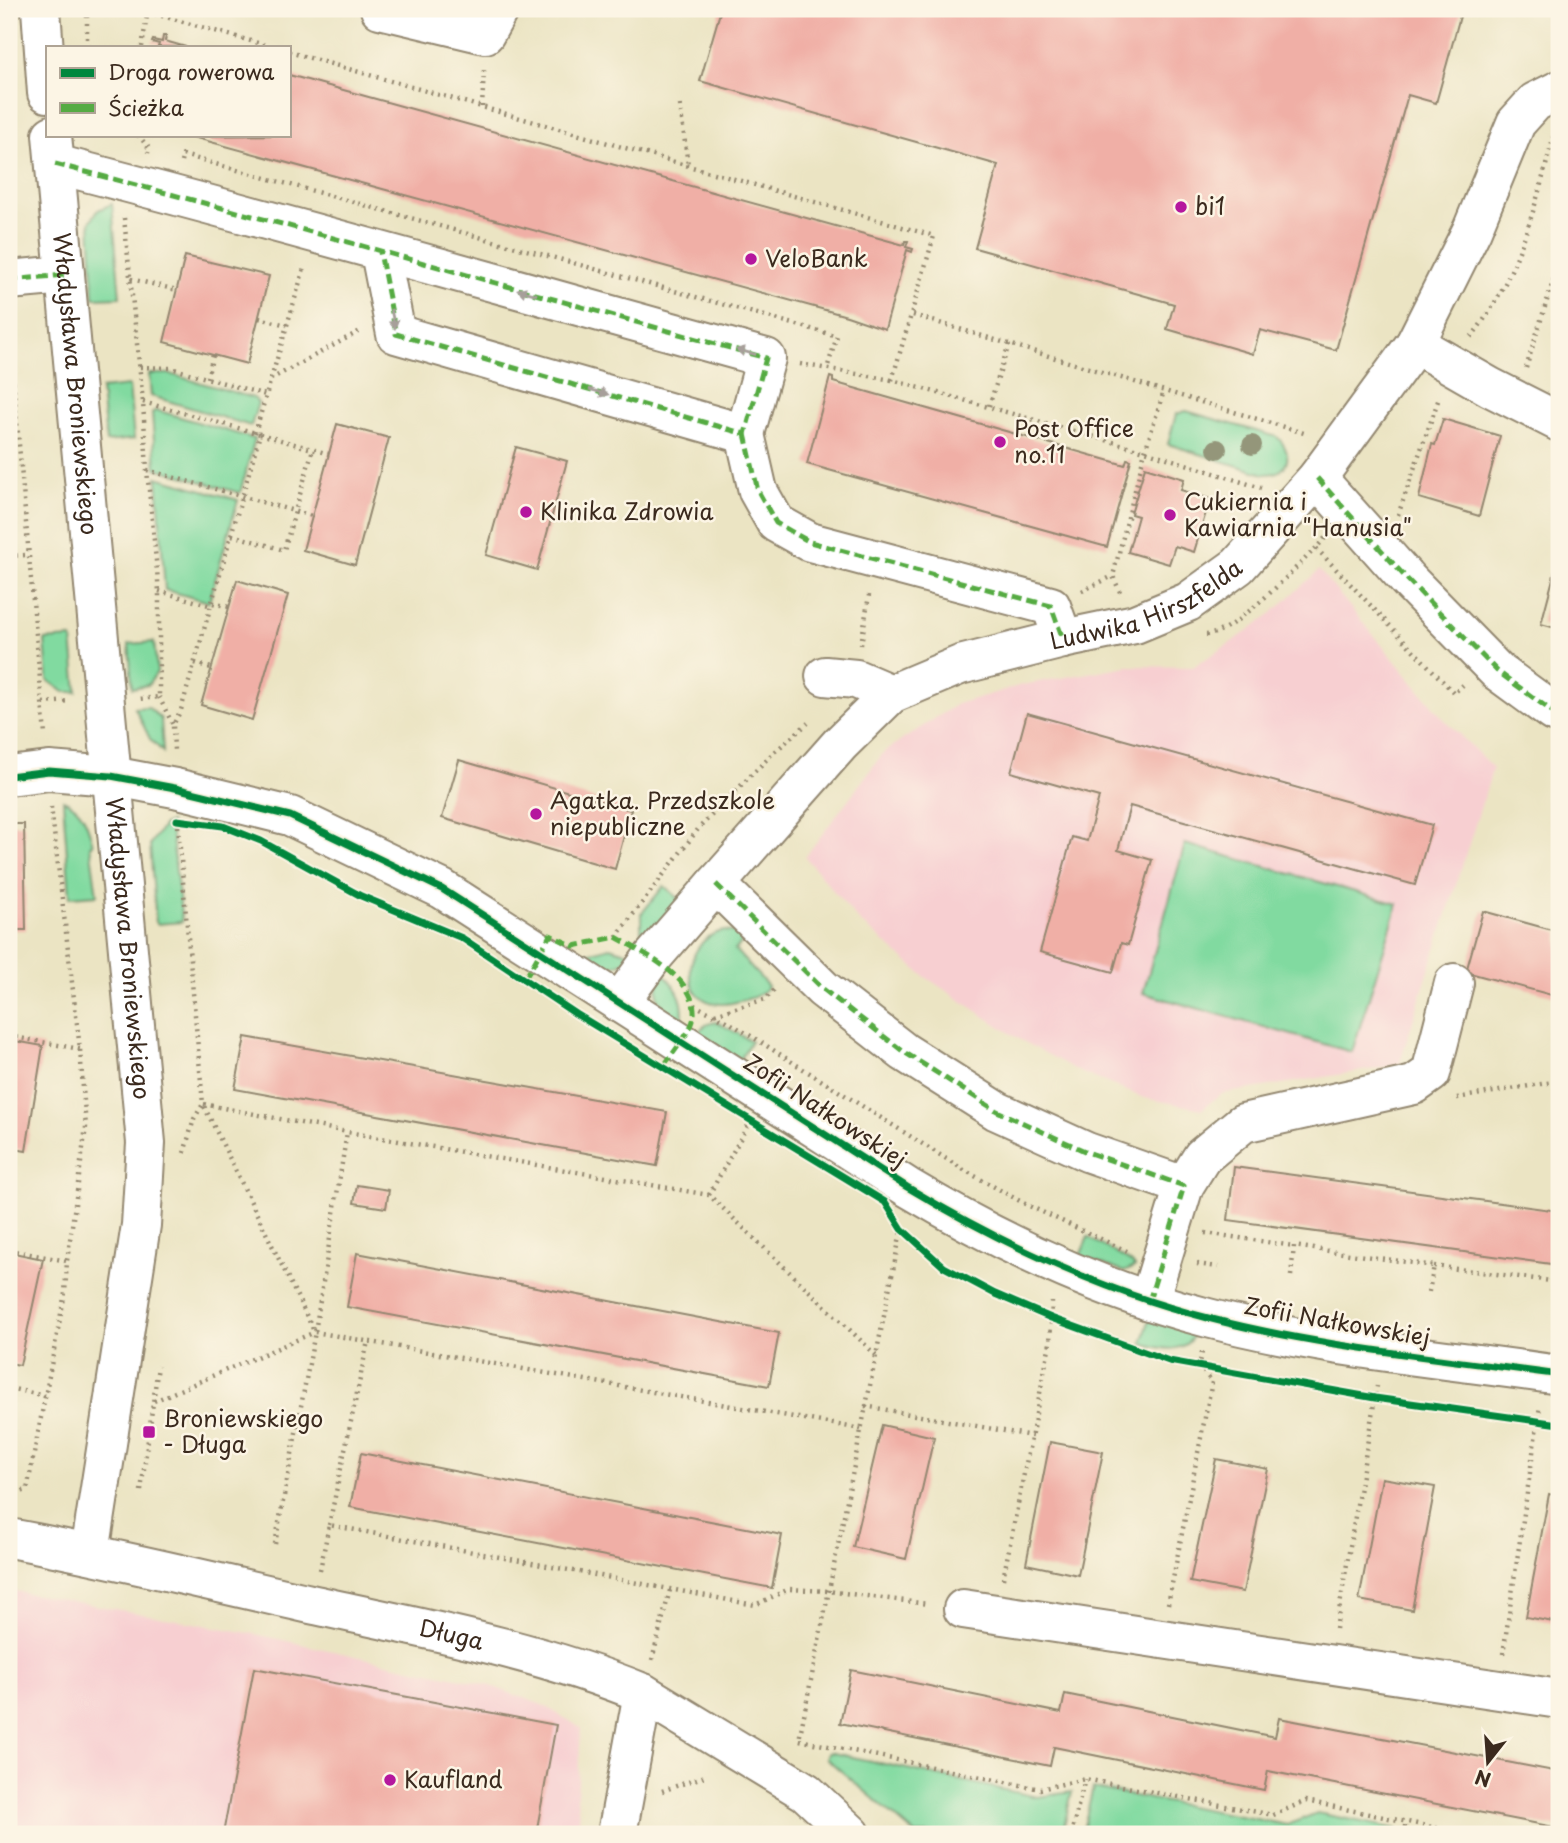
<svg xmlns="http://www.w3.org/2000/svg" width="1568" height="1843" viewBox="0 0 1568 1843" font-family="'Playpen Sans',sans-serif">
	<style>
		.built { fill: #f7cfd1 }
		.green { fill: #81daa0; stroke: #5e825f; stroke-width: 2 }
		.building { fill: #f0afa6 }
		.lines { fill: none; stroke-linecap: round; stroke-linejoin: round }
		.minor-casing { stroke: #938770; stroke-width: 42 }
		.path { stroke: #938770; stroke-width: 4.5; stroke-dasharray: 2 5; stroke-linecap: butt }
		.minor { stroke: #fff; stroke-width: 38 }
		.quiet { stroke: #55ab43; stroke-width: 5; stroke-dasharray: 10 5; stroke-linecap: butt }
		.cycleway-casing { stroke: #fcf5e5; stroke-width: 11 }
		.cycleway { stroke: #00873e; stroke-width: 7 }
		.tree { fill: #94967a }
		.oneway { fill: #a79f9a }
		.poi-dot { fill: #b5179e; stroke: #fcf5e5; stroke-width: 2.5 }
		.labels { text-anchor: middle; stroke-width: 5; stroke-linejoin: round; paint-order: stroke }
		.poi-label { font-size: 23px; fill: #3b2a1e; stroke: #fcf5e5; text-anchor: start }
		.street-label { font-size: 23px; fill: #3b2a1e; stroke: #fcf5e5 }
	</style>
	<rect width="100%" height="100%" fill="#fcf5e5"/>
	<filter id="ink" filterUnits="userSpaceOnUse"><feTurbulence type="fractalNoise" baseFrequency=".0143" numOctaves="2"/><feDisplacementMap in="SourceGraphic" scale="14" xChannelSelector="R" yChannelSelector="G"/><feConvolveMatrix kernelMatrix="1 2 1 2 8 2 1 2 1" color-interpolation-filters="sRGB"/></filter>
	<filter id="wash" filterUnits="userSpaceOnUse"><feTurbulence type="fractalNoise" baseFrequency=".00686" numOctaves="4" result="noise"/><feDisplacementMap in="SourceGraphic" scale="28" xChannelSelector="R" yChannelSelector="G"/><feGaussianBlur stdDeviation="1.57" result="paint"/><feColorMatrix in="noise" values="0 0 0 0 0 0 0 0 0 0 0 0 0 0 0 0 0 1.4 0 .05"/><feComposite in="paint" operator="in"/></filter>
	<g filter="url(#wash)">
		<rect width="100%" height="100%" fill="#ebe4c3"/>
		<g class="built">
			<polygon points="1319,570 1443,718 1493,768 1399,1065 1221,1094 1202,1109 1144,1098 1080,1072 1019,1039 924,976 858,920 805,857 884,752 957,704 1022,685 1127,666 1193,667 1238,638 1272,613"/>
			<polygon points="9,1590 255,1634 488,1685 545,1706 581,1728 577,1798 581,1834 9,1834"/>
		</g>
		<g class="green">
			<polygon points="112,204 120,297 94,298 90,222 98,210"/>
			<polygon points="149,374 170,374 254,398 258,403 251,426 151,396"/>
			<polygon points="129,386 134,439 106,442 101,389"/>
			<polygon points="156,410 255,439 240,493 156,468 152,413"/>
			<path d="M1186 411 1277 437C1294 453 1290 475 1264 474L1168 444 1176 414Z"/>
			<polygon points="157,477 238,500 209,602 165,590"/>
			<polygon points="72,638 77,692 64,692 48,680 45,640"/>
			<polygon points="154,642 157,672 148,685 132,688 129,644"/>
			<polygon points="148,707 161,719 163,752 150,739 135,708"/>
			<path d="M63 800C83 807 88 825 93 844L90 845 97 895 70 897Z"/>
			<polygon points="170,822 182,922 156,924 150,844 164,825"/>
			<polygon points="1185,844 1398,904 1352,1052 1143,993"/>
			<polygon points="664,886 681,900 647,941 641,931 641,914"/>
			<path d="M724 931 733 932 744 940 735 950 768 986C760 996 753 998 740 1001 675 1020 679 938 724 931Z"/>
			<path d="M610 947 636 955C612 970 601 970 575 959L581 955Z"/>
			<path d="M662 973C677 986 686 1001 682 1021 660 1009 651 999 662 973Z"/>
			<path d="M717 1022 751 1041 738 1062 695 1036C702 1027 706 1023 717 1022Z"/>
			<polygon points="1088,1237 1132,1263 1135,1267 1124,1272 1080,1256"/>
			<path d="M1154 1319 1196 1331C1185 1355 1164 1350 1142 1343L1149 1321Z"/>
			<polygon points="829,1752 1037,1797 1072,1792 1062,1834 915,1834 826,1758"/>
			<polygon points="1093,1788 1287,1825 1317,1813 1397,1829 1396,1834 1082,1834"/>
		</g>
		<g id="blocks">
			<g class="building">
				<polygon points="721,9 1462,9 1436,103 1408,95 1336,350 1260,330 1253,354 1167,329 1174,304 975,248 998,165 700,81"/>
				<polygon points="163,36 166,36 165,41 186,47 158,47 159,44 152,42 153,40 162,42"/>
				<polygon points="289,75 904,245 905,241 908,241 906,247 913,249 912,252 907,250 885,329 847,316 189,136 289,135"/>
				<polygon points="185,256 269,276 247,364 164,342"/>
				<polygon points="830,377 833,378 833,382 1125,465 1127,459 1131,460 1107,547 807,464"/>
				<polygon points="1443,419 1500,436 1479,516 1419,498 1432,444 1435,445"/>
				<polygon points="337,424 389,438 355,565 303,550"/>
				<polygon points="516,447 567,461 537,570 486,555"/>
				<polygon points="1145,467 1184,479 1181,490 1210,499 1194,552 1175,546 1169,564 1128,552 1138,516 1131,514"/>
				<polygon points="1555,571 1559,572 1559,629 1541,624"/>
				<polygon points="237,580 288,595 252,720 201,705"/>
				<polygon points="1027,713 1432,825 1415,885 1130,806 1118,850 1152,860 1128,945 1121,943 1113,972 1040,952 1072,837 1087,841 1099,797 1011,772"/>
				<polygon points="459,760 631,810 615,869 442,818"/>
				<polygon points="9,824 24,824 26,930 9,930"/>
				<polygon points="1483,911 1559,932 1559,997 1466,972"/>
				<polygon points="245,1037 667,1112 657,1166 235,1089"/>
				<polygon points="9,1040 43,1046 26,1151 9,1148"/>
				<polygon points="1234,1167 1559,1211 1559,1265 1228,1220"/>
				<polygon points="357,1185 389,1190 386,1208 354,1203"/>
				<polygon points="9,1252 43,1259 20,1365 9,1363"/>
				<polygon points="357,1253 779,1333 769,1386 347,1307"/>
				<polygon points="882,1425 934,1437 906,1559 853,1547"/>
				<polygon points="1050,1442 1103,1452 1078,1575 1026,1564"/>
				<polygon points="361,1453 782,1535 772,1588 350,1507"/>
				<polygon points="1216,1459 1268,1469 1243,1592 1190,1582"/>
				<polygon points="1382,1478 1435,1487 1412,1610 1359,1600"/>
				<polygon points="1549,1494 1559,1496 1559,1623 1526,1617"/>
				<polygon points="254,1668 556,1725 536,1834 223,1834"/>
				<polygon points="851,1670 1061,1713 1065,1694 1275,1737 1279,1718 1559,1772 1559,1828 1268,1771 1264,1790 1054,1747 1050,1766 840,1723"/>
			</g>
		</g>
	</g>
	<g filter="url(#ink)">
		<use href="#blocks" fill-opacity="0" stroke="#938770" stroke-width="2"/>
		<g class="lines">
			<g class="minor-casing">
				<g id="minor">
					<polyline points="41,9 47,93"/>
					<polyline points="380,9 485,34 499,9"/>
					<path id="s1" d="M52 135 146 1143 141 1225 90 1553"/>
					<path d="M55 164C293 225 530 293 766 358L745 434 396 334 380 252"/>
					<polyline points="9,280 65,275"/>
					<polyline points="1415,344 1490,387 1559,422"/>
					<polyline points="745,434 758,491 776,523 810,542 1051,606 1063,639"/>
					<polyline points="1317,478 1408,580 1497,671 1553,712 1559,714"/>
					<polyline points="825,676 856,679 891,694"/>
					<path d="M9 776 49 771 111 776 175 788 290 816 442 889 907 1187C1002 1244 1101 1291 1208 1318 1323 1348 1442 1358 1559 1375"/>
					<polyline points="716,884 823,989 904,1052 997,1111 1087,1152 1184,1186 1149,1301"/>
					<path id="s2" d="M619 1003 652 958 716 884 840 744 891 694 960 665 1063 639 1135 624 1188 602 1238 566 1317 478 1415 344 1472 230 1516 123 1535 102 1559 90"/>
					<polyline points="1184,1186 1202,1157 1243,1123 1414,1085 1431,1073 1454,983"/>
					<path id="s3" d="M9 1538C112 1557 213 1582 315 1605 425 1629 538 1650 643 1693L806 1792 851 1834"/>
					<polyline points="963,1609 1559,1699"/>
					<polyline points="617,1834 643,1693"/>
				</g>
			</g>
			<g class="path">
				<polyline points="87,9 87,47"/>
				<polyline points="148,12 272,47"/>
				<polyline points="142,47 148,9"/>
				<polyline points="289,52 934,236 892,380 1145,451 1261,488"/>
				<polyline points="680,105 688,165"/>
				<polyline points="482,107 484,70"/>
				<polyline points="138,135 149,148 148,153"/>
				<polyline points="181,162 183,155 837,336 827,369"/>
				<polyline points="124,218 143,402 147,470 159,591 159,697 139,699"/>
				<polyline points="131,279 177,290"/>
				<polyline points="913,315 1307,434"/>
				<polyline points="259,318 287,325"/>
				<polyline points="9,333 45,735"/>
				<path d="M1471 337C1515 284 1537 204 1553 137"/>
				<polyline points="800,364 892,380"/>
				<polyline points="140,367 171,368 266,395"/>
				<polyline points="1526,368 1559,262"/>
				<polyline points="207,378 213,355"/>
				<polyline points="271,379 305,265"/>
				<polyline points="143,402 260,434 181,710 173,725 174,751"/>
				<polyline points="989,406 1009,344"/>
				<polyline points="255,433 271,379 360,331"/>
				<polyline points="260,434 329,454"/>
				<polyline points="147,470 312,516"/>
				<polyline points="1398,515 1439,398"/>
				<polyline points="232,535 284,550 313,449"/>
				<polyline points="1325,538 1316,548 1454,693 1463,685"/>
				<polyline points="9,556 27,555"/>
				<polyline points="159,591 212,606"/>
				<polyline points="1082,591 1113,576"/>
				<polyline points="1120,592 1113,576 1145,451 1164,391"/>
				<polyline points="213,603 229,607"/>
				<path d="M1206 635C1234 634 1294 569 1316 548"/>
				<polyline points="861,645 869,595"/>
				<polyline points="195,663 211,668"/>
				<polyline points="159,697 173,725"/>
				<polyline points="43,703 70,701"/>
				<polyline points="178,826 203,1104 347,1132"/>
				<polyline points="616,937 699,828 771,755 808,723"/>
				<polyline points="694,1005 727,1021 964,1170 1027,1205 1127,1251"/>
				<polyline points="715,1014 766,999 774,990"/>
				<polyline points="9,1036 80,1049"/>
				<polyline points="1457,1098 1559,1081"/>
				<polyline points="184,1153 194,1119 203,1104 314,1331"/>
				<polyline points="709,1195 748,1125"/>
				<polyline points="902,1226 799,1740 1040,1789 1085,1779 1273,1815 1306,1801 1466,1834"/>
				<polyline points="1205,1233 1294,1246"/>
				<polyline points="9,1250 67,1261"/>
				<polyline points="1197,1264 1218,1267"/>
				<polyline points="1434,1266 1559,1282"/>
				<polyline points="1291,1276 1294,1246 1434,1266 1428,1296"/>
				<polyline points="9,1388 45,1396"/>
				<polyline points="154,1401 315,1332 861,1429"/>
				<polyline points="865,1406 1032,1436"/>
				<polyline points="141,1491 158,1366"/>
				<polyline points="9,1495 27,1490 65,1293 67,1261 86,1127 80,1049 51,807"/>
				<polyline points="329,1525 368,1341"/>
				<polyline points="275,1544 315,1332 347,1132 709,1195 876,1355"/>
				<polyline points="320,1570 329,1525 755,1605 789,1589 828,1591 928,1604"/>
				<polyline points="1003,1579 1050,1343 1052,1302"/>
				<polyline points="1168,1604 1212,1382 1199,1366 1202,1352"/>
				<polyline points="1336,1629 1377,1386"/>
				<polyline points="1503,1654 1540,1406"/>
				<polyline points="652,1660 670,1590"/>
				<polyline points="662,1791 708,1775"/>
				<polyline points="1071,1834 1085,1779"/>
				<polyline points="1403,1834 1406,1822"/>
			</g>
			<use href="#minor" class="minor"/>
			<g class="quiet">
				<path d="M55 164C293 225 530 293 766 358L745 434 396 334 380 252"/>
				<polyline points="9,280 65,275"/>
				<polyline points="745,434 758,491 776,523 810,542 1051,606 1063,639"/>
				<polyline points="1317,478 1408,580 1497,671 1553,712 1559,714"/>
				<polyline points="716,884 823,989 904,1052 997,1111 1087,1152 1184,1186 1149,1301"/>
				<path d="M525 979 550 935 574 946 616 937C643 953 703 981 693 1021 689 1034 671 1055 663 1067"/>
			</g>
			<g class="cycleway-casing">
				<g id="cycleway">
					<path d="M9 776 49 771 111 776 175 788 290 816 442 889 907 1187C1002 1244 1101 1291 1208 1318 1323 1348 1442 1358 1559 1375"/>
					<polyline points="177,820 223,826 261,841 361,896 462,938 576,1014 885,1202 902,1229 944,1267 995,1294 1051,1318 1169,1361 1375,1398 1559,1424"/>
				</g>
			</g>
			<use href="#cycleway" class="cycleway"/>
		</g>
		<g class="tree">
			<circle cx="1252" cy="445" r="10"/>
			<circle cx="1217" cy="449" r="10"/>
		</g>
		<defs><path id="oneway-solid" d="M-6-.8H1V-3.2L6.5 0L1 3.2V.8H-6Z" transform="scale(1.75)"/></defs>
		<g class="oneway">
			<use href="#oneway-solid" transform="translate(527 292) rotate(-165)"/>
			<use href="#oneway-solid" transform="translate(393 319) rotate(79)"/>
			<use href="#oneway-solid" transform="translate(746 352) rotate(-165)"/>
			<use href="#oneway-solid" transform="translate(599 392) rotate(16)"/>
		</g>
	</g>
	<g class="poi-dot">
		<circle cx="1181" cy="207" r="7"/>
		<circle cx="751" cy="259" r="7"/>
		<circle cx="1000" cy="442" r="7"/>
		<circle cx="526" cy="512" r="7"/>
		<circle cx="1170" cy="515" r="7"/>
		<circle cx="536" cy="814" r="7"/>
		<rect x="142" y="1425" width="14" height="14" rx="3.5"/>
		<circle cx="390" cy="1780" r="7"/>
	</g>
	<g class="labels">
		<g class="poi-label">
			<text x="1195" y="215">bi1</text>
			<text x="765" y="267">VeloBank</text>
			<text x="1014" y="437">Post Office<tspan x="1014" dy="26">no.11</tspan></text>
			<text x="1184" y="510">Cukiernia i<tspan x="1184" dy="26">Kawiarnia "Hanusia"</tspan></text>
			<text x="540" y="520">Klinika Zdrowia</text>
			<text x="550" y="809">Agatka. Przedszkole<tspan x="550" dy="26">niepubliczne</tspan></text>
			<text x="163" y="1427">Broniewskiego<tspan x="163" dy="26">- Długa</tspan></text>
			<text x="404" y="1788">Kaufland</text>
		</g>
		<g class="street-label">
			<text dy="8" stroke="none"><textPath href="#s1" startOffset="250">Władysława Broniewskiego</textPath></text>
			<text dy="8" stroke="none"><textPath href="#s2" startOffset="684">Ludwika Hirszfelda</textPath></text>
			<text dy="8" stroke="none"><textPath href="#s1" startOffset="817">Władysława Broniewskiego</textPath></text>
			<text transform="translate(825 1111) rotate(33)" y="8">Zofii Nałkowskiej</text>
			<text transform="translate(1337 1322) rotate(10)" y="8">Zofii Nałkowskiej</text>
			<text dy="8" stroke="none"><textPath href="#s3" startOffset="453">Długa</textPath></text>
		</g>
	</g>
	<rect width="1568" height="1843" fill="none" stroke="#fcf5e5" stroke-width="35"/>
	<rect x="46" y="46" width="245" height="91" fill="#fcf5e5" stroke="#afa495" stroke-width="2"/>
	<rect x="60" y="68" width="35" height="10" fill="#00873e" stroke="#afa495" stroke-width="2"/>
	<text x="108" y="80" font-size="21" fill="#3b2a1e">Droga rowerowa</text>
	<rect x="60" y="103" width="35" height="10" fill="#55ab43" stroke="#afa495" stroke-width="2"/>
	<text x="108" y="116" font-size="21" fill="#3b2a1e">Ścieżka</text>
	<g transform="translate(1488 1762) rotate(197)" stroke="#fcf5e5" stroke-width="5" paint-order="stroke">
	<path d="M0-5L12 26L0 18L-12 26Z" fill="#3b2a1e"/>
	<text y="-10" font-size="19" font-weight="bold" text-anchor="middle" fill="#3b2a1e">N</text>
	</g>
</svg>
